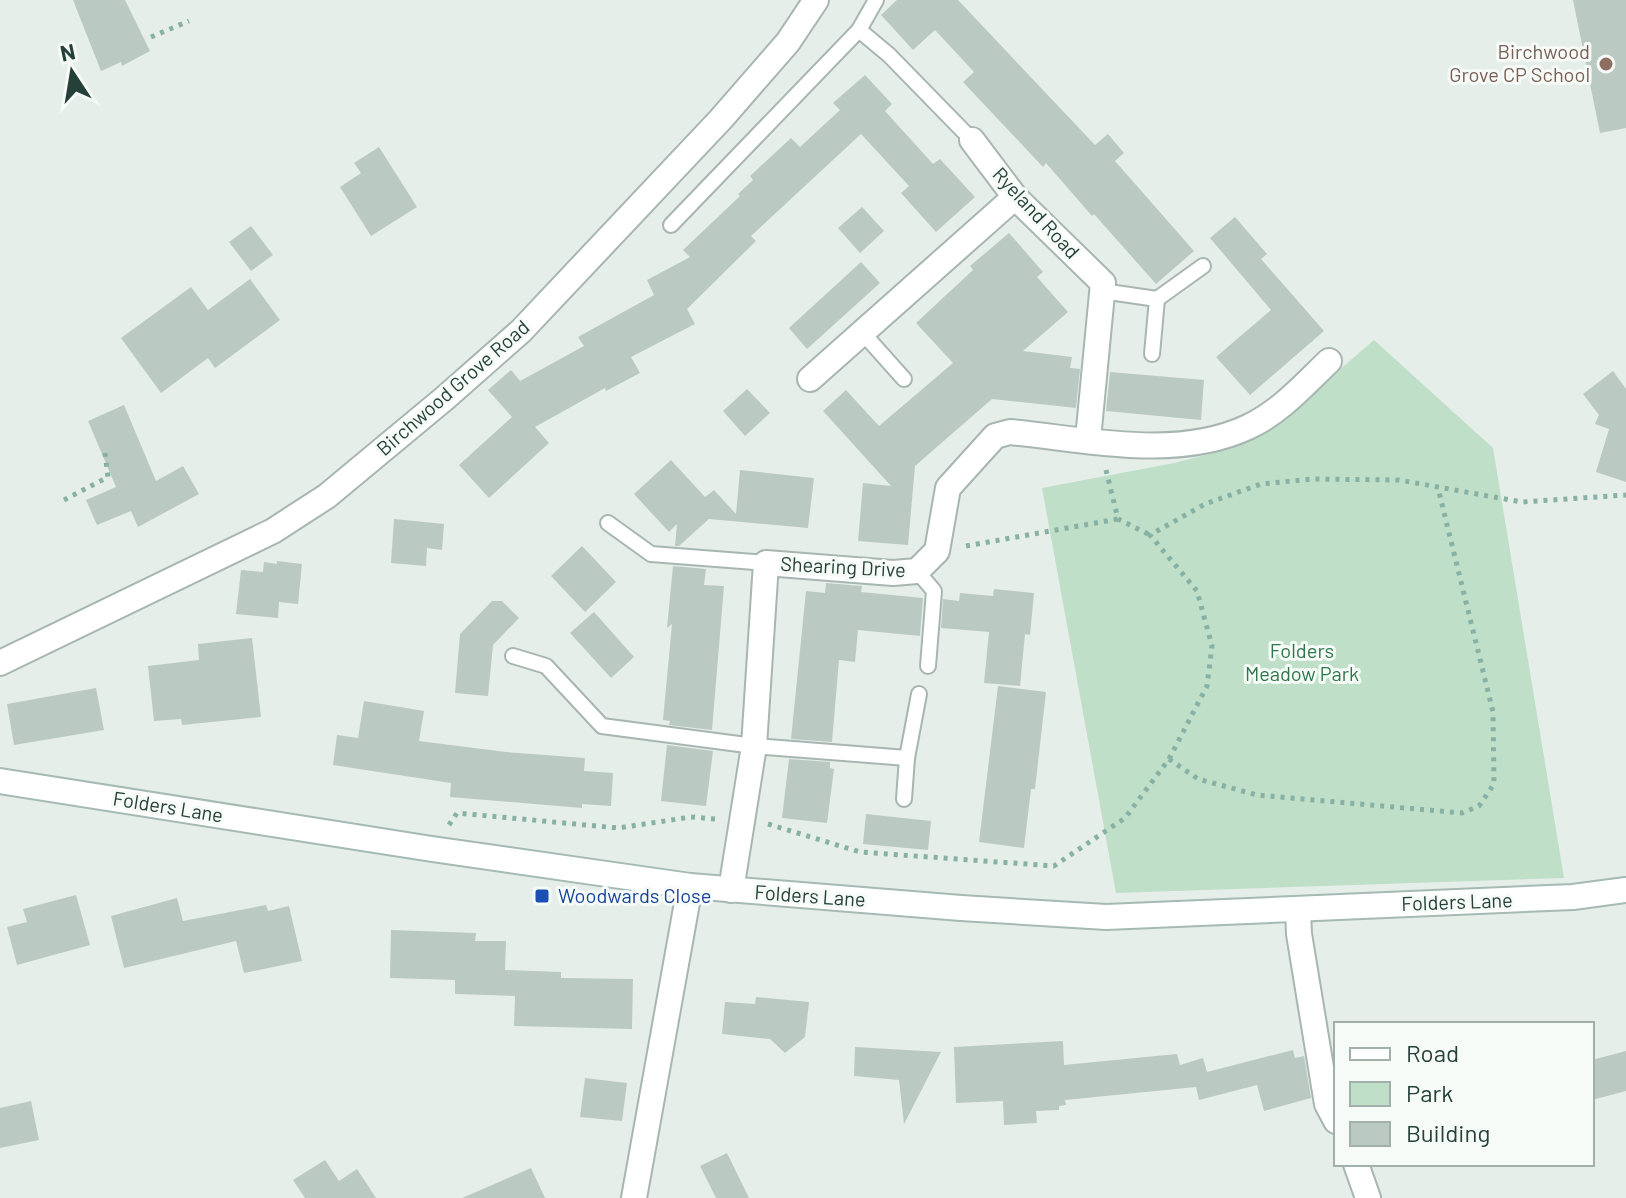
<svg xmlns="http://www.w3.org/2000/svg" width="1626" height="1198" viewBox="0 0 1626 1198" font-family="Barlow,sans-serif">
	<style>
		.green { fill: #bfdfc8 }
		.building { fill: #bbc9c3 }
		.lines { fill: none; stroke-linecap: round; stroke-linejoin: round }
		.lane-casing { stroke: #a8b6b1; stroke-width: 18 }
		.street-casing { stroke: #a8b6b1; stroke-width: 28 }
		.secondary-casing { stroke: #a4bab2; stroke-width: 28 }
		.path { stroke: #87b1a4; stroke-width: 5; stroke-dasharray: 4 6; stroke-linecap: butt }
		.lane { stroke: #fff; stroke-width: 14 }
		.street { stroke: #fff; stroke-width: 24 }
		.secondary { stroke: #fff; stroke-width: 24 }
		.education-dot { fill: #8d6e63; stroke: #f6fbf8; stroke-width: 3 }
		.transit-dot { fill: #1a4fb4; stroke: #f6fbf8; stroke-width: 3 }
		.labels { text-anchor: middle; stroke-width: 6; stroke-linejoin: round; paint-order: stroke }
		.education-label { font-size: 20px; fill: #785e54; stroke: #f6fbf8; text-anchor: end }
		.street-label { font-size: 20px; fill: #254039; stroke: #f6fbf8 }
		.park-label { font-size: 20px; fill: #2f774b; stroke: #f6fbf8 }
		.transit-label { font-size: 20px; fill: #164399; stroke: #f6fbf8; text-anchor: start }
	</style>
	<rect width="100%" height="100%" fill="#e6eeea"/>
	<polygon class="green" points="1374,340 1493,448 1564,878 1116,893 1042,488 1174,463 1233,448 1273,427"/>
	<g class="building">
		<polygon points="73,0 125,0 150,51 122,66 121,62 101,71"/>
		<polygon points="897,0 958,0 1095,145 1108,134 1124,153 1115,161 1194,251 1156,284 1094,214 1092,216 1046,163 1043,167 963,82 974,72 935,30 913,50 881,15"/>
		<polygon points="1573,0 1626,0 1626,128 1600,133"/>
		<polygon points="865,75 892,104 885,111 933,164 940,159 975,197 936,232 901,193 909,186 861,134 751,236 756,241 687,309 695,324 631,357 640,373 606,391 605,388 535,427 549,443 489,498 459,465 512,417 488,390 511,370 520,381 584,346 578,337 654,295 647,280 690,257 683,250 740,196 738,194 753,180 750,176 791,138 800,147 840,110 833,103"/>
		<polygon points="379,147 417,207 371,236 340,187 361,173 354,163"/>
		<polygon points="862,207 884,231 860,253 838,228"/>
		<polygon points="1235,217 1267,254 1261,259 1324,331 1250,395 1216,357 1271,310 1210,238"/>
		<polygon points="251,226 273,255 251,271 229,242"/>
		<polygon points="1009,233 1043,272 1037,277 1068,312 1023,351 1072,357 1070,368 1080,369 1076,408 992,399 915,466 908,545 858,541 863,483 891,486 823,411 846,390 879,426 953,363 916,323 973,270 970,266"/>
		<polygon points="861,262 880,283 807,349 789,328"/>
		<polygon points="250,279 280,320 215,368 208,358 161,393 121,338 191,287 208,310"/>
		<polygon points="1613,371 1626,389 1626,482 1596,472 1609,429 1595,424 1599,415 1583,394"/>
		<polygon points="1110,372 1204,380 1201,420 1106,411"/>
		<polygon points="747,389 770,413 745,436 723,411"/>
		<polygon points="124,405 156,481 183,466 199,494 138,527 131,511 97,525 86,500 116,487 88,421"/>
		<polygon points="671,460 705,497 714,490 736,514 740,470 814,478 808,528 709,519 679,546 675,546 677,524 669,532 634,494"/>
		<polygon points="394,519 444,524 442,550 427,548 426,566 391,563"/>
		<polygon points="582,546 616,582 585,612 551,576"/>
		<polygon points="277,561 302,564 298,604 279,602 278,618 236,614 241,570 263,572 264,562 277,564"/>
		<polygon points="673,566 706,569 704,585 724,586 712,730 669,725 670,721 663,720 672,624 667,628"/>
		<polygon points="826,583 862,586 861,592 923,598 920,636 858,630 855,662 839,660 832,742 791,739 806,591 825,593"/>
		<polygon points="994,589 1034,593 1030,635 1025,634 1020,686 984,683 989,632 941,628 943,599 959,601 960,593 993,596"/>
		<polygon points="492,601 502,601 519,618 493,645 488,696 455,693 460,634"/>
		<polygon points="594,612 634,657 611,678 570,633"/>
		<polygon points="252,638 261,717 182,725 181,719 154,721 148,666 199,660 198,644"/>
		<polygon points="998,686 1046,692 1035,789 1031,789 1024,848 979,842"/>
		<polygon points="96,688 104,730 14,745 7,704"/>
		<polygon points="364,701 424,711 419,741 506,752 585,758 584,771 613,773 611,806 582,804 582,808 450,797 451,783 333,765 337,735 358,738"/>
		<polygon points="667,745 713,751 706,806 661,801"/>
		<polygon points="789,759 830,762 830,768 834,769 827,823 782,818"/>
		<polygon points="866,814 931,821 928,850 863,844"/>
		<polygon points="76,895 90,945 17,965 7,927 27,922 23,909"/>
		<polygon points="177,898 183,921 266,905 268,911 289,906 302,961 244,973 236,941 124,968 111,916"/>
		<polygon points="391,930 476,933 475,941 506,941 505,970 561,972 561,978 633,979 632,1029 514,1026 515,996 455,994 455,980 390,978"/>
		<polygon points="756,997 809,1002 805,1037 785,1053 770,1039 722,1034 725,1002 755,1004"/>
		<polygon points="1063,1041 1064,1065 1177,1054 1180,1065 1203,1058 1207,1072 1293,1050 1295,1058 1304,1056 1311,1098 1264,1111 1257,1085 1199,1100 1196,1087 1065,1100 1066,1105 1059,1106 1059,1110 1036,1111 1037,1123 1004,1125 1003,1101 956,1103 954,1047"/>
		<polygon points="855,1047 941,1052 904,1124 899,1080 854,1076"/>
		<polygon points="1626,1051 1626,1091 1592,1100 1592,1060"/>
		<polygon points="585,1078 627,1083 622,1121 580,1117"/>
		<polygon points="31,1101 39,1140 0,1148 0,1108"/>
		<polygon points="727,1153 749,1198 716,1198 700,1166"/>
		<polygon points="325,1160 339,1181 357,1169 376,1198 305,1198 293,1180"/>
		<polygon points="531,1168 545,1198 462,1198"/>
	</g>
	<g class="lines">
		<g class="lane-casing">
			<g id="lane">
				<polyline points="859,30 889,55 972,140"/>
				<polyline points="671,225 859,30 876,0"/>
				<polyline points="1102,291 1157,299 1203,266"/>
				<polyline points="862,332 904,379"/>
				<polyline points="1152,354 1157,299"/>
				<polyline points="608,523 651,554 766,563"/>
				<polyline points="917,571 934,591 928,666"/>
				<polyline points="513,656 546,666 602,726 754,746 907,758"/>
				<polyline points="904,799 907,758 919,694"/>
			</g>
		</g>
		<g class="street-casing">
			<g id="street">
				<polyline points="972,140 1015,197 1103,283 1088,439"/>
				<polyline points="810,379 1015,197"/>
				<polyline points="0,663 273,531 327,496 445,398 521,331 721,119 788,42 816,0"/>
				<path d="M731 890 754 746 766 563 893 573 917 571 937 551 948 488 995 436 1010 432C1085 439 1176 461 1248 427 1279 413 1304 385 1329 361"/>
				<polyline points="1298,909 1299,934 1327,1104 1336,1121"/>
				<polyline points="1356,1164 1368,1198"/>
				<polyline points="634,1198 690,886"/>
			</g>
		</g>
		<g class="secondary-casing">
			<polyline id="secondary" points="0,781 432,849 690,886 961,908 1106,917 1573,897 1626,890"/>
		</g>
		<g class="path">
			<polyline points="151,37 189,21"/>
			<polyline points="1106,470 1118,519 1150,535"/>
			<polyline points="64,500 108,477 105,453"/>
			<polyline points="966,546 1118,519"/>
			<polyline points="1169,759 1198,779 1257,795 1462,813 1479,806 1494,784 1493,712 1438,488"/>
			<polyline points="768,824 860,852 1054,866 1125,818 1169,759 1207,686 1212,646 1197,591 1150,535 1205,504 1261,484 1313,479 1399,480 1522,502 1626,495"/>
			<polyline points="449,825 457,813 618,828 691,817 715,819"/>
		</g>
		<use href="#lane" class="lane"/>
		<use href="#street" class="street"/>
		<use href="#secondary" class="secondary"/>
	</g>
	<circle class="education-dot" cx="1606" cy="64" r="8"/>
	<rect class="transit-dot" x="534" y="888" width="16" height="16" rx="4"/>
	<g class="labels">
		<g class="education-label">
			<text x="1590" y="59">Birchwood<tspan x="1590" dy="23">Grove CP School</tspan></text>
		</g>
		<g class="street-label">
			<text transform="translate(1036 213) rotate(47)" y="7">Ryeland Road</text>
			<text transform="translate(453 388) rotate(-41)" y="7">Birchwood Grove Road</text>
			<text transform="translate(843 567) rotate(3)" y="7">Shearing Drive</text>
			<text transform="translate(168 807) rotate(9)" y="7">Folders Lane</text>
			<text transform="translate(810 896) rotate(4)" y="7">Folders Lane</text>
			<text transform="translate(1457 902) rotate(-2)" y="7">Folders Lane</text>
		</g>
		<g class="park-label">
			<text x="1302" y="658">Folders<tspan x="1302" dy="23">Meadow Park</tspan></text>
		</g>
		<g class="transit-label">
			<text x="558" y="903">Woodwards Close</text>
		</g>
	</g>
	<rect x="1334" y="1022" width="260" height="144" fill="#f6fbf8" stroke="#a2b0ac" stroke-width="2"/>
	<rect x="1350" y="1048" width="40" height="12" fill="#ffffff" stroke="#a2b0ac" stroke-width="2"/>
	<text x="1406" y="1062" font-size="24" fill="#254039">Road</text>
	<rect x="1350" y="1082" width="40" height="24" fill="#bfdfc8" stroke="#a2b0ac" stroke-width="2"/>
	<text x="1406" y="1102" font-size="24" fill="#254039">Park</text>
	<rect x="1350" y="1122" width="40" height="24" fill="#bbc9c3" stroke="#a2b0ac" stroke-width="2"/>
	<text x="1406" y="1142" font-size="24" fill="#254039">Building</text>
	<g transform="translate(72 72) rotate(348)" stroke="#f6fbf8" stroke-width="6" paint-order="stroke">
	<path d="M0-6L14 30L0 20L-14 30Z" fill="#254039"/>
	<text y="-12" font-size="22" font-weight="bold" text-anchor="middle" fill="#254039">N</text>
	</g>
</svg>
